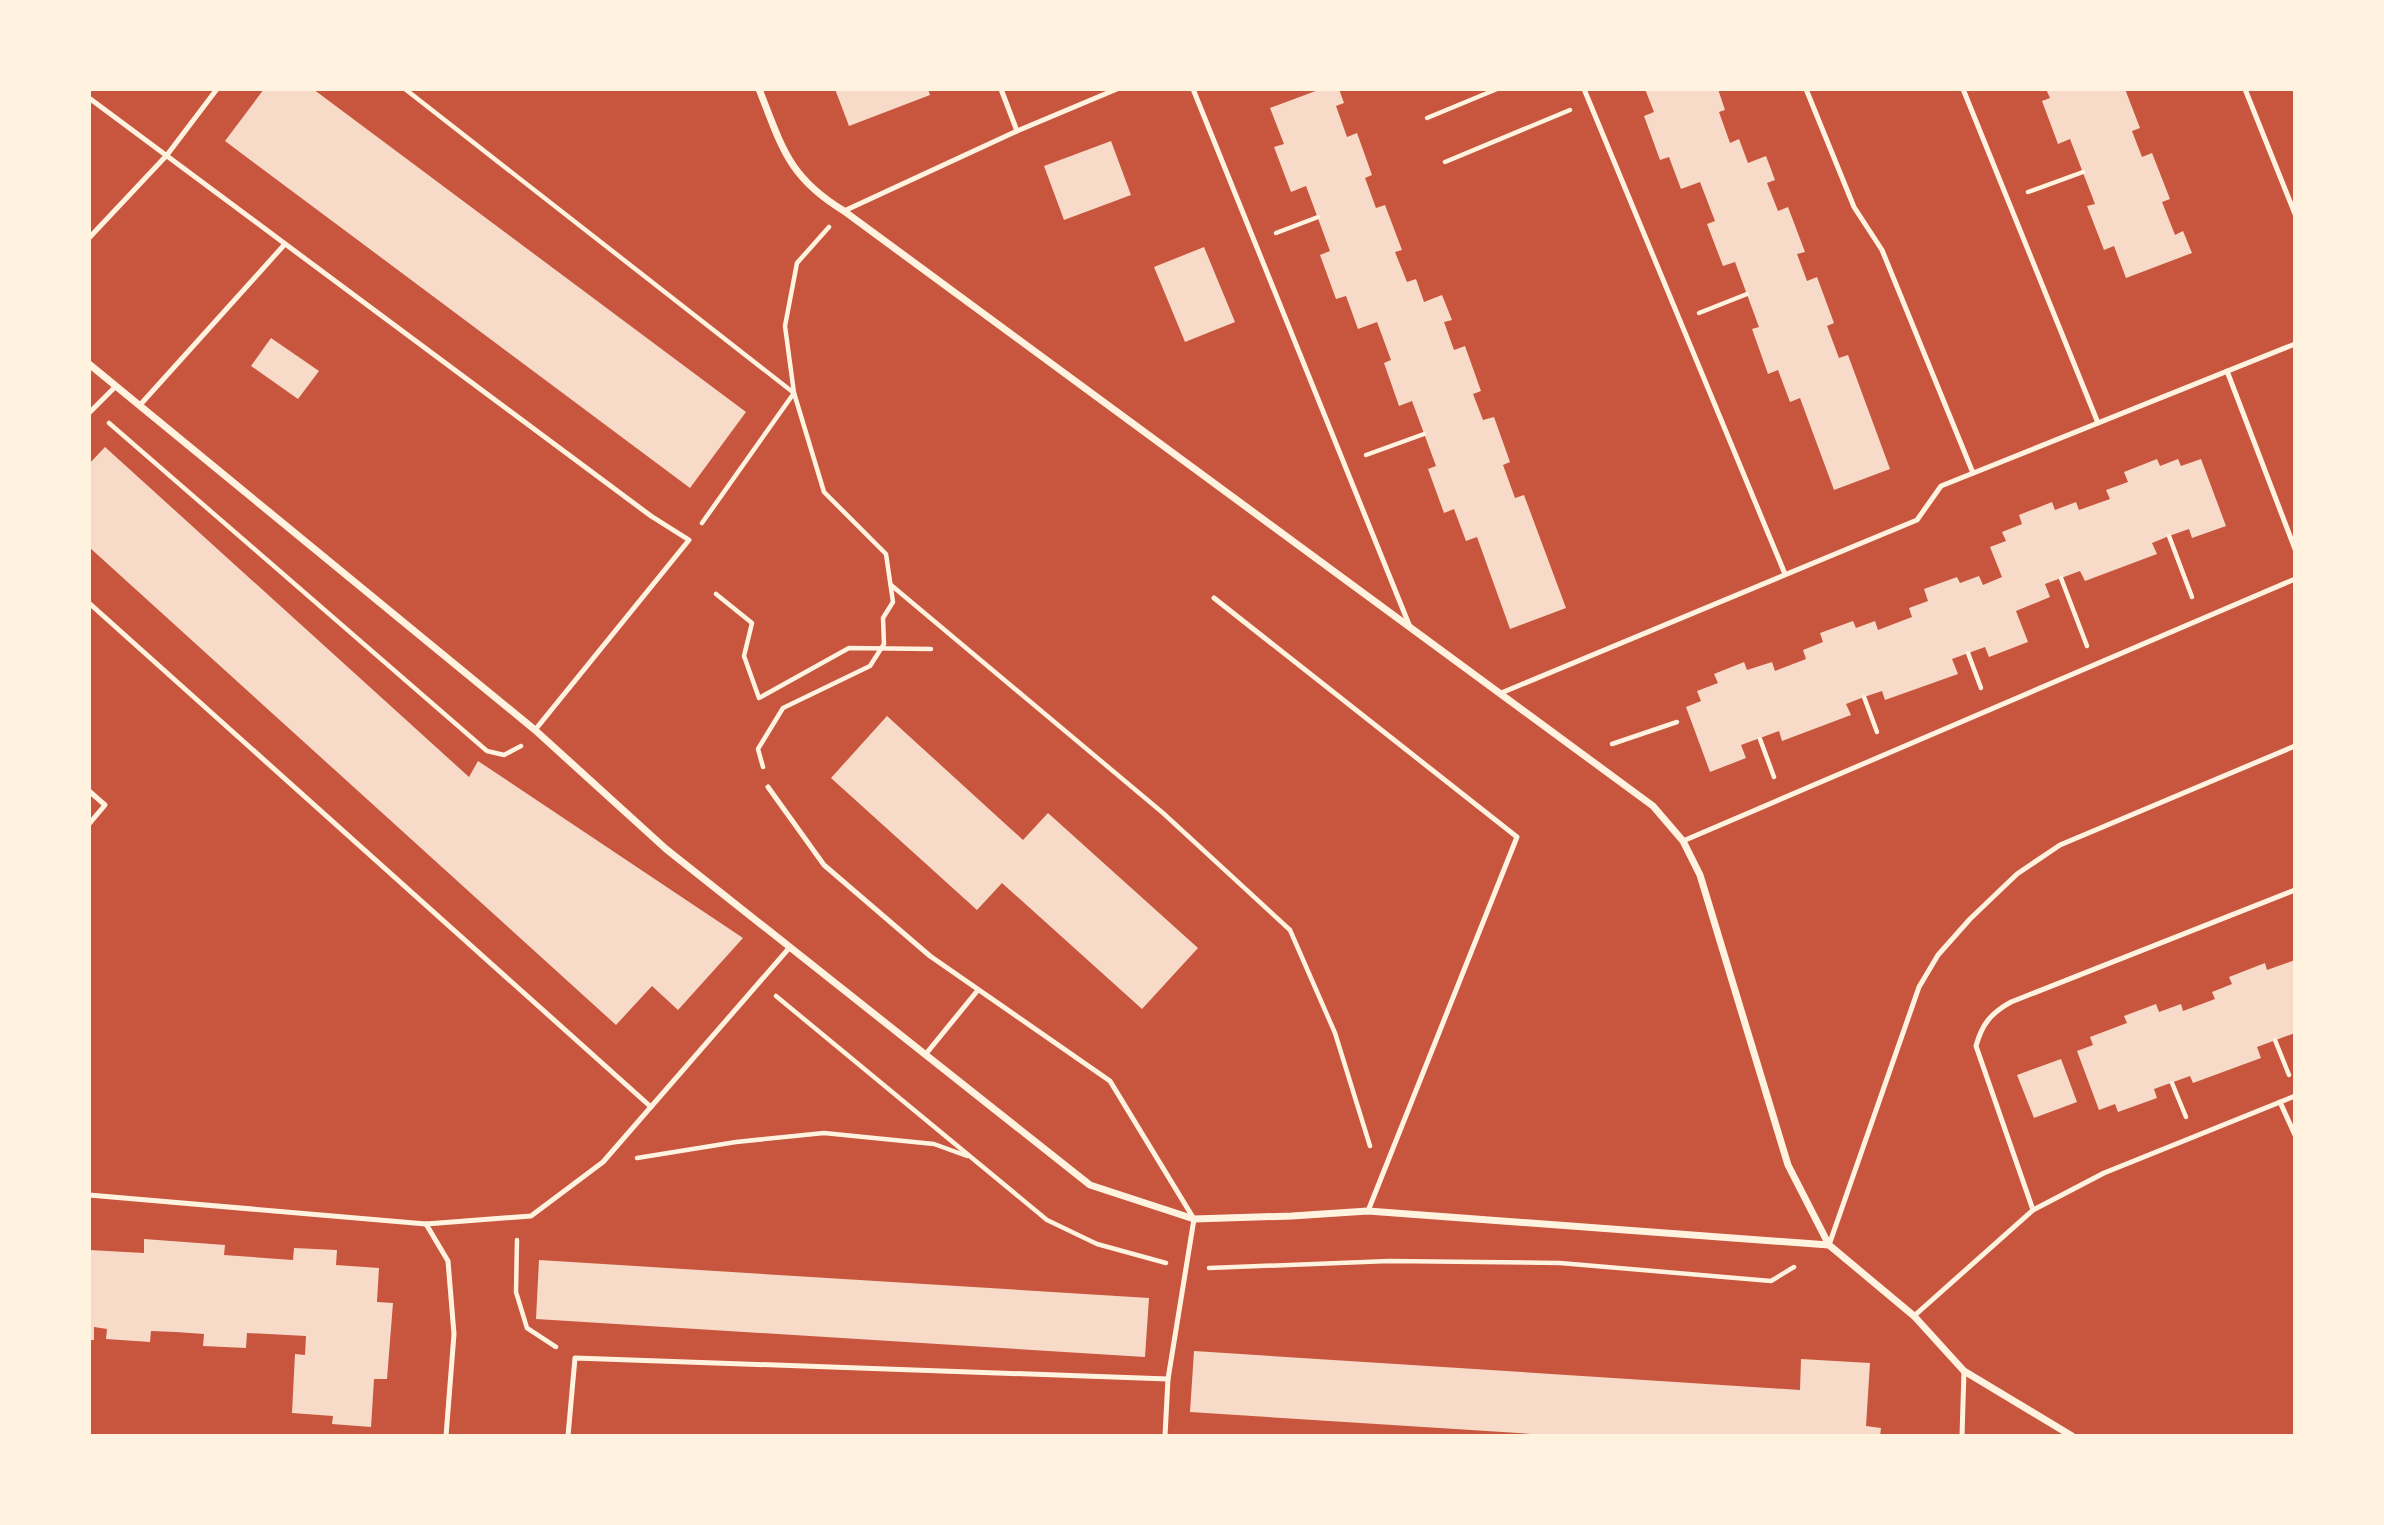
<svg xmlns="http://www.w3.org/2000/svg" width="2384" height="1525" viewBox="0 0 2384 1525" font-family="'Golos Text',sans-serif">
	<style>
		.building { fill: #f7dbc8 }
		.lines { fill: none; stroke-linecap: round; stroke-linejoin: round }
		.path { stroke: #fff3e0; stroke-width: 4.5 }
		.service { stroke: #fff3e0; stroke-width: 5 }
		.minor { stroke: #fff3e0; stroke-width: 7 }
	</style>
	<rect width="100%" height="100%" fill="#c8553d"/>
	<g class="building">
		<polygon points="264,89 313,89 746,412 690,488 225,141"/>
		<polygon points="835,89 928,89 930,95 849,126"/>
		<polygon points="1321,89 1339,89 1344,103 1336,106 1347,137 1357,133 1372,175 1365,178 1376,208 1385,205 1402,250 1395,252 1407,282 1416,279 1424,302 1442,295 1452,320 1444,322 1454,350 1465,346 1481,391 1473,394 1483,420 1494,417 1510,462 1503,465 1515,498 1524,495 1566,608 1510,629 1477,537 1466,541 1454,509 1444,513 1428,469 1436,466 1412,401 1399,406 1384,363 1391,360 1377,322 1358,329 1346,296 1336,299 1320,255 1330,251 1306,186 1291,192 1274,147 1284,144 1270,108"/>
		<polygon points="1645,89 1718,89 1725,110 1719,112 1730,143 1739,139 1748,163 1766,156 1775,180 1767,183 1778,211 1788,207 1805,252 1797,254 1807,281 1817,277 1834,323 1827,326 1839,358 1848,355 1890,469 1834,490 1800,398 1790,402 1778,370 1768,374 1752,329 1759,327 1735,262 1723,266 1707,224 1715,221 1700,182 1681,189 1669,157 1660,160 1644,116 1654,112"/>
		<polygon points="2046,89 2125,89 2140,128 2132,131 2142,157 2152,153 2170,199 2162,202 2175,235 2183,231 2192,253 2126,278 2114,246 2104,250 2087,206 2095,204 2070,139 2058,144 2042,101 2050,98"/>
		<polygon points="1111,141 1131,195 1064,220 1044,166"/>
		<polygon points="1204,247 1235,322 1185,342 1154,267"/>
		<polygon points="271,338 319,371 298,399 251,366"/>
		<polygon points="105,447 469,777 478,761 743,938 678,1010 652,986 616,1025 89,547 89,464"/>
		<polygon points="2157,459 2160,466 2178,459 2181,466 2201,459 2226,526 2192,538 2189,529 2169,536 2152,543 2157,554 2085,581 2080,571 2045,584 2050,597 2016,611 2028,642 1989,657 1985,647 1952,659 1958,674 1885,700 1882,691 1864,697 1846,704 1851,715 1782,741 1779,731 1741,745 1746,758 1710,772 1686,707 1701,701 1697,691 1718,683 1714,674 1744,662 1747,670 1772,662 1775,671 1806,659 1803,650 1823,642 1820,633 1853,621 1856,628 1875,621 1878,630 1912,617 1909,608 1928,601 1924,589 1957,577 1960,583 1979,576 1983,585 2002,577 1990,547 2006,541 2002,532 2022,524 2019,515 2052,502 2055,510 2076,502 2079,510 2110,499 2106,490 2128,482 2124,472"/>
		<polygon points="887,716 1023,840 1048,813 1198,948 1142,1009 1002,883 977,910 831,778"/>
		<polygon points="2295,960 2295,1033 2257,1047 2261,1058 2193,1083 2190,1076 2154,1089 2157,1098 2118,1112 2115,1104 2099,1110 2077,1051 2093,1045 2090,1037 2127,1023 2124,1016 2156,1004 2159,1012 2181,1004 2183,1011 2215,999 2212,992 2232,984 2229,977 2265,963 2267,970"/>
		<polygon points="2061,1059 2077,1102 2034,1118 2017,1075"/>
		<polygon points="144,1239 225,1245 224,1255 293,1260 294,1248 337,1250 336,1265 379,1268 377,1302 393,1303 387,1379 374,1379 371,1427 332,1424 333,1416 292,1413 295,1354 305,1355 306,1336 247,1333 246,1348 203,1346 204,1334 176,1332 151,1331 150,1342 106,1339 107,1329 94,1327 94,1340 89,1340 89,1250 144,1253"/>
		<polygon points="539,1260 1149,1298 1145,1357 536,1319"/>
		<polygon points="1194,1351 1800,1390 1801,1359 1870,1363 1866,1426 1881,1428 1880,1436 1563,1436 1190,1412"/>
	</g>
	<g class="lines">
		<g class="path">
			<polyline points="405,89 794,393 702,523"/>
			<polyline points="1427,118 1497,89"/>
			<polyline points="1445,162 1570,110"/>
			<polyline points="2028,192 2083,172"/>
			<polyline points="1276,233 1318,217"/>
			<polyline points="1699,313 1747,294"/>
			<polyline points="109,423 487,751 504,755 521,746"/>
			<polyline points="1366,455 1424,434"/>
			<polyline points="2169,536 2192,597"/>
			<polyline points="2061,578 2087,646"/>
			<polyline points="891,585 1163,813 1290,930 1335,1033 1370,1146"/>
			<polyline points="716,594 752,623 744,656 759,698 849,648 931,649"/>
			<polyline points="1968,653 1981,688"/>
			<polyline points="1864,697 1877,732"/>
			<polyline points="1760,739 1774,777"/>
			<polyline points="1612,744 1677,722"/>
			<polyline points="763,767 758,749 783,708 870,666 884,644 883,618 893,602 886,554 824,492 794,393 785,326 797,263 829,227"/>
			<polyline points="776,996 1047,1220 1097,1244 1166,1263"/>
			<polyline points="2275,1040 2289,1075"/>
			<polyline points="2172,1083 2186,1117"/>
			<polyline points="637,1158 736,1142 824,1133 934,1144 967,1156"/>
			<polyline points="517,1240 516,1292 527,1328 556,1347"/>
			<polyline points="1209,1268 1389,1261 1560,1263 1771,1281 1794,1267"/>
		</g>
		<g class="service">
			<polyline points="1001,89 1017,131"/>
			<polyline points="1193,89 1410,627"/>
			<polyline points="1584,89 1785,574"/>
			<polyline points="1806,89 1854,207 1882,250 1973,473"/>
			<polyline points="1963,89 2098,423"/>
			<polyline points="2245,89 2295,214"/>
			<polyline points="89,98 651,516 689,540 535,730"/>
			<polyline points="844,211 1017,131 1117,89"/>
			<polyline points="89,238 167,155 217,89"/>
			<polyline points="2227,371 2295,549"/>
			<polyline points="140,405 285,244"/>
			<polyline points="89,413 116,386"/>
			<polyline points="1214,598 1517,837 1368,1211"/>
			<polyline points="89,603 651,1107"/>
			<polyline points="1501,693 1917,520 1941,486 2295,344"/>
			<polyline points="89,791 105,805 89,824"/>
			<polyline points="1683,841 2295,579"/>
			<polyline points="925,1055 978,990"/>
			<polyline points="2280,1102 2295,1135"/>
			<polyline points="89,1195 426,1224 531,1216 603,1162 790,947"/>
			<path d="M2033 1210 1976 1046C1982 1024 1991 1013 2011 1002L2295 890"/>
			<polyline points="426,1224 448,1261 454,1334 446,1436"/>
			<polyline points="1829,1245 1919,987 1938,955 1970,919 2017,874 2060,845 2295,746"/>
			<polyline points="1914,1316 2033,1210 2104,1173 2295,1096"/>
			<polyline points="568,1436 575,1358 1168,1379 1194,1219 1110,1081 930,956 824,865 768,787"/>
			<polyline points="1165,1436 1168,1379"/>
			<polyline points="1962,1436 1964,1371"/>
		</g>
		<g class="minor">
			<path d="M759 89C782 147 788 177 844 211L1653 806 1683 841 1700 875 1788 1165 1829 1245"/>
			<polyline points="89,364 535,730 666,849 1090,1185 1194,1219 1292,1216 1368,1211 1829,1245 1914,1316 1964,1371 2072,1436"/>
		</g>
	</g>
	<rect width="2384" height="1525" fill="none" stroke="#fff3e0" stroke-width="182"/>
</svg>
